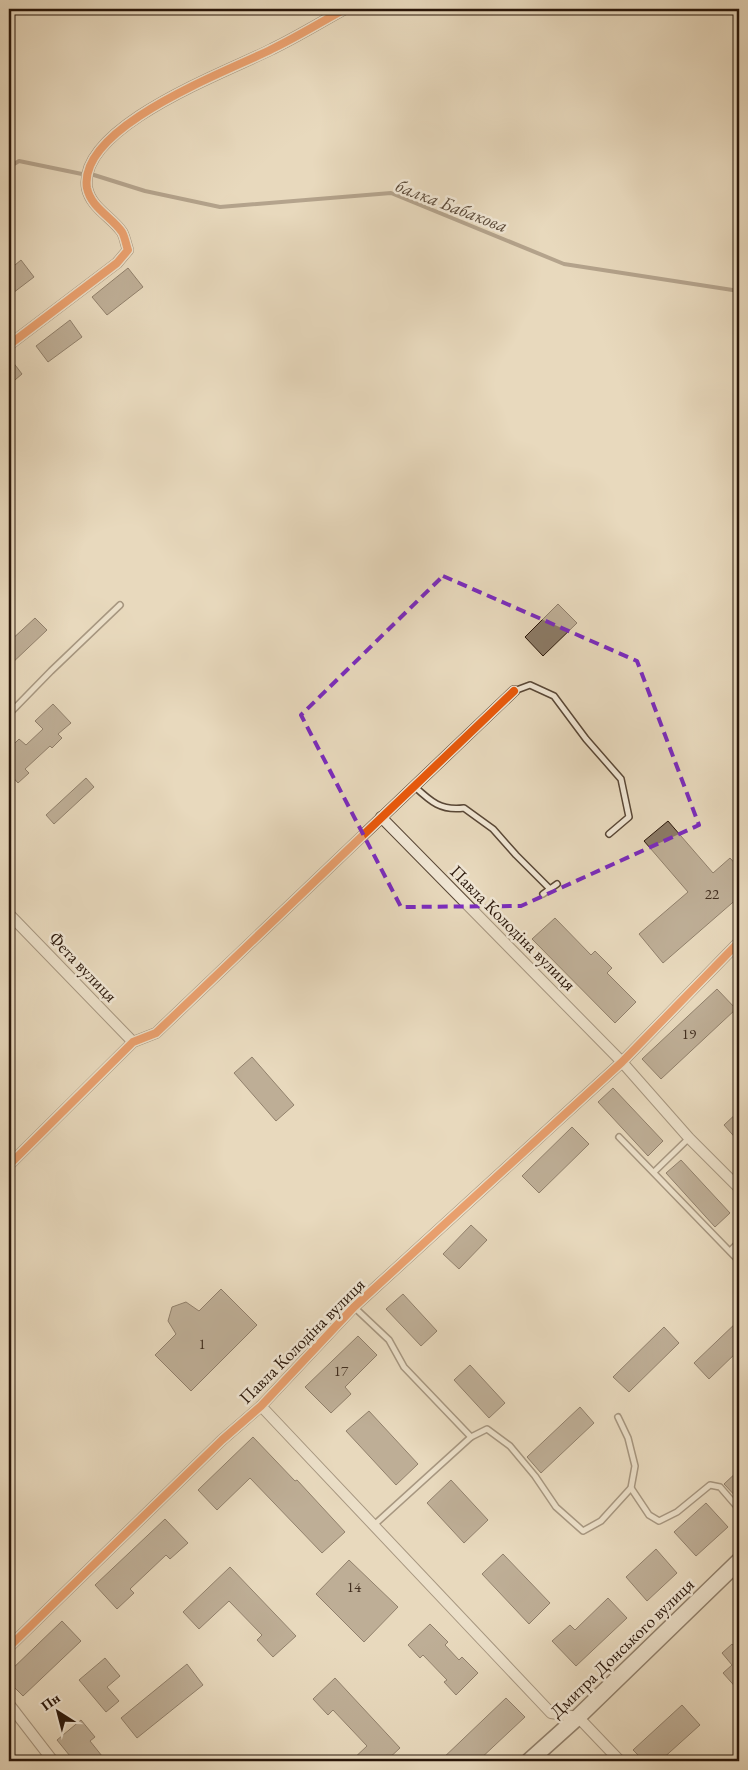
<svg xmlns="http://www.w3.org/2000/svg" width="748" height="1770" viewBox="0 0 748 1770" font-family="'EB Garamond',serif">
	<style>
		.lines { fill: none; stroke-linecap: round; stroke-linejoin: round }
		.stream { stroke: #756350; stroke-width: 4 }
		.building { fill: #8c7b67; stroke: #291609 }
		.lane-casing { stroke: #594736; stroke-width: 8 }
		.street-casing { stroke: #594736; stroke-width: 12 }
		.secondary-casing { stroke: #291609; stroke-width: 18 }
		.lane { stroke: #f0e6d4; stroke-width: 5 }
		.street { stroke: #f0e6d4; stroke-width: 10 }
		.secondary { stroke: #f0e6d4; stroke-width: 15 }
		.cycleway-casing { stroke: #f0e6d4; stroke-width: 11 }
		.cycleway { stroke: #e8590c; stroke-width: 8 }
		.marked { fill: none; stroke: #7b2cbf; stroke-width: 4; stroke-dasharray: 10 6; stroke-linejoin: round }
		.labels { text-anchor: middle; stroke-width: 5; stroke-linejoin: round; paint-order: stroke }
		.number-label { font-size: 15px; fill: #422f20 }
		.street-label { font-size: 18px; fill: #291609; stroke: #f0e6d4 }
		.water-label { font-size: 19px; font-style: italic; fill: #5b4a39; stroke: #f0e6d4 }
	</style>
	<rect width="100%" height="100%" fill="#e8d9bd"/>
	<filter id="stains"><feTurbulence type="fractalNoise" baseFrequency=".004" numOctaves="4"/><feColorMatrix values="0 0 0 0 .2 0 0 0 0 .09 0 0 0 0 .02 0 0 0 .5 -.17"/></filter>
	<radialGradient id="worn" r=".72"><stop offset=".6" stop-color="#630" stop-opacity="0"/><stop offset="1" stop-color="#630" stop-opacity=".3"/></radialGradient>
	<g class="lines">
		<g class="stream">
			<polyline points="9,167 19,161 82,174"/>
			<polyline points="94,175 145,191 220,207 391,193 564,264 739,291"/>
		</g>
	</g>
	<g class="building">
		<polygon points="21,260 34,277 9,296 9,270"/>
		<polygon points="128,268 143,287 107,315 92,297"/>
		<polygon points="70,320 82,337 48,362 36,346"/>
		<polygon points="9,357 22,374 9,385"/>
		<polygon points="558,604 577,623 543,656 525,637"/>
		<polygon points="35,618 47,630 9,666 9,642"/>
		<polygon points="53,704 71,723 58,734 62,738 52,748 50,746 25,769 29,773 18,783 9,773 9,749 19,739 26,745 43,729 35,721"/>
		<polygon points="86,778 94,787 54,824 46,815"/>
		<polygon points="668,821 713,873 730,858 739,868 739,897 663,963 639,934 688,892 644,841"/>
		<polygon points="555,918 591,955 595,951 612,968 607,973 636,1002 615,1023 532,939"/>
		<polygon points="717,989 736,1009 661,1079 642,1059"/>
		<polygon points="252,1057 294,1105 276,1121 234,1073"/>
		<polygon points="613,1088 663,1141 648,1156 598,1102"/>
		<polygon points="739,1111 739,1142 724,1125"/>
		<polygon points="572,1127 589,1144 539,1193 522,1176"/>
		<polygon points="681,1160 730,1213 715,1227 666,1173"/>
		<polygon points="471,1225 487,1240 459,1269 443,1254"/>
		<polygon points="221,1289 257,1325 191,1391 155,1355 176,1334 168,1321 172,1307 186,1302 199,1311"/>
		<polygon points="403,1294 437,1331 421,1346 386,1309"/>
		<polygon points="739,1320 739,1350 709,1379 694,1363"/>
		<polygon points="664,1327 679,1343 629,1392 613,1377"/>
		<polygon points="358,1336 377,1355 345,1387 351,1394 331,1413 305,1387"/>
		<polygon points="470,1365 505,1403 489,1418 454,1380"/>
		<polygon points="580,1407 594,1423 541,1473 527,1457"/>
		<polygon points="369,1411 418,1464 396,1485 346,1431"/>
		<polygon points="253,1437 295,1481 297,1480 345,1532 322,1553 250,1478 217,1510 198,1490"/>
		<polygon points="739,1470 739,1500 724,1484"/>
		<polygon points="451,1480 488,1520 464,1543 427,1503"/>
		<polygon points="706,1503 728,1527 696,1556 674,1532"/>
		<polygon points="165,1519 188,1543 170,1559 166,1555 130,1589 134,1593 117,1609 95,1585"/>
		<polygon points="656,1549 677,1573 647,1601 626,1577"/>
		<polygon points="503,1554 550,1603 529,1624 482,1574"/>
		<polygon points="349,1560 398,1607 364,1642 316,1594"/>
		<polygon points="230,1567 296,1636 273,1657 257,1640 262,1635 229,1601 199,1629 183,1612"/>
		<polygon points="608,1598 627,1618 576,1666 552,1641 570,1625 575,1630"/>
		<polygon points="62,1621 81,1641 23,1696 9,1682 9,1672"/>
		<polygon points="430,1624 448,1642 445,1645 459,1660 462,1657 478,1673 456,1695 444,1682 447,1680 423,1655 420,1658 408,1645"/>
		<polygon points="732,1644 739,1652 739,1691 723,1673 732,1665 722,1653"/>
		<polygon points="105,1658 120,1676 107,1687 119,1701 106,1712 79,1680"/>
		<polygon points="187,1664 203,1685 137,1738 121,1718"/>
		<polygon points="335,1678 400,1748 386,1761 351,1761 367,1746 333,1710 328,1715 313,1699"/>
		<polygon points="506,1698 525,1717 478,1761 440,1761"/>
		<polygon points="682,1705 700,1725 660,1761 644,1761 633,1750"/>
		<polygon points="81,1720 95,1737 90,1741 106,1761 74,1761 57,1740"/>
	</g>
	<g class="lines">
		<g class="lane-casing">
			<g id="lane">
				<polyline points="514,691 530,685 554,696 586,739 621,779 629,817 609,834"/>
				<polyline points="9,714 51,671 120,605"/>
				<path d="M414 786C431 802 441 811 464 808L493 829 516 855 550 889 543 894"/>
				<polyline points="550,889 557,884"/>
				<polyline points="619,1137 739,1261"/>
				<polyline points="654,1172 689,1138"/>
				<polyline points="730,1251 739,1242"/>
				<polyline points="354,1307 389,1340 404,1367 471,1437"/>
				<polyline points="631,1488 649,1515 659,1521 677,1512 710,1485 720,1487 739,1509"/>
				<polyline points="374,1525 471,1437 487,1429 510,1446 535,1476 556,1507 583,1531 601,1521 631,1488 635,1466 628,1438 618,1417"/>
			</g>
		</g>
		<g class="street-casing">
			<g id="street">
				<path d="M9 345 117 263 128 250C126 245 125 237 122 232 112 217 91 208 87 188 77 126 229 71 272 49 297 37 321 22 345 9"/>
				<polyline points="381,817 622,1062 689,1138 739,1188"/>
				<polyline points="9,914 133,1042"/>
				<polyline points="9,1165 133,1042 156,1033 514,691"/>
				<polyline points="261,1406 551,1713 578,1717 620,1761"/>
				<polyline points="9,1647 222,1440 261,1406 354,1307 622,1062 739,942"/>
				<polyline points="9,1704 53,1761"/>
			</g>
		</g>
		<g class="secondary-casing">
			<polyline id="secondary" points="529,1761 578,1717 739,1561"/>
		</g>
		<use href="#lane" class="lane"/>
		<use href="#street" class="street"/>
		<use href="#secondary" class="secondary"/>
		<g class="cycleway-casing">
			<g id="cycleway">
				<path d="M9 345 117 263 128 250C126 245 125 237 122 232 112 217 91 208 87 188 77 126 229 71 272 49 297 37 321 22 345 9"/>
				<polyline points="9,1165 133,1042 156,1033 514,691"/>
				<polyline points="9,1647 222,1440 261,1406 354,1307 622,1062 739,942"/>
			</g>
		</g>
		<use href="#cycleway" class="cycleway"/>
	</g>
	<path d="M0 0H748V1770H0ZM443 576 637 661 699 825 521 906 401 907 301 715Z" fill="#e8d9bd" fill-opacity=".55" fill-rule="evenodd"/>
	<path class="marked" d="M443 576 637 661 699 825 521 906 401 907 301 715Z"/>
	<g class="labels">
		<g class="number-label">
			<text x="712" y="899">22</text>
			<text x="689" y="1039">19</text>
			<text x="202" y="1349">1</text>
			<text x="341" y="1376">17</text>
			<text x="354" y="1592">14</text>
		</g>
		<g class="street-label">
			<text transform="translate(513 928) rotate(45)" y="6">Павла Колодіна вулиця</text>
			<text transform="translate(83 967) rotate(46)" y="6">Фета вулиця</text>
			<text transform="translate(302 1341) rotate(-45)" y="6">Павла Колодіна вулиця</text>
			<text transform="translate(622 1648) rotate(-44)" y="6">Дмитра Донського вулиця</text>
		</g>
		<g class="water-label">
			<text transform="translate(452 205) rotate(21)" y="7">балка Бабакова</text>
		</g>
	</g>
	<rect width="748" height="1770" fill="none" stroke="#e8d9bd" stroke-width="30"/>
	<rect x="10" y="10" width="728" height="1750" fill="none" stroke="#291609" stroke-width="2.5"/>
	<rect x="15" y="15" width="718" height="1740" fill="none" stroke="#291609"/>
	<g transform="translate(58 1712) rotate(324)" stroke="#f0e6d4" stroke-width="4" paint-order="stroke">
	<path d="M0-4L9 19L0 12L-9 19Z" fill="#291609"/>
	<text y="-8" font-size="14" font-weight="bold" text-anchor="middle" fill="#291609">Пн</text>
	</g>
	<rect width="100%" height="100%" filter="url(#stains)"/>
	<rect width="100%" height="100%" fill="url(#worn)"/>
</svg>
